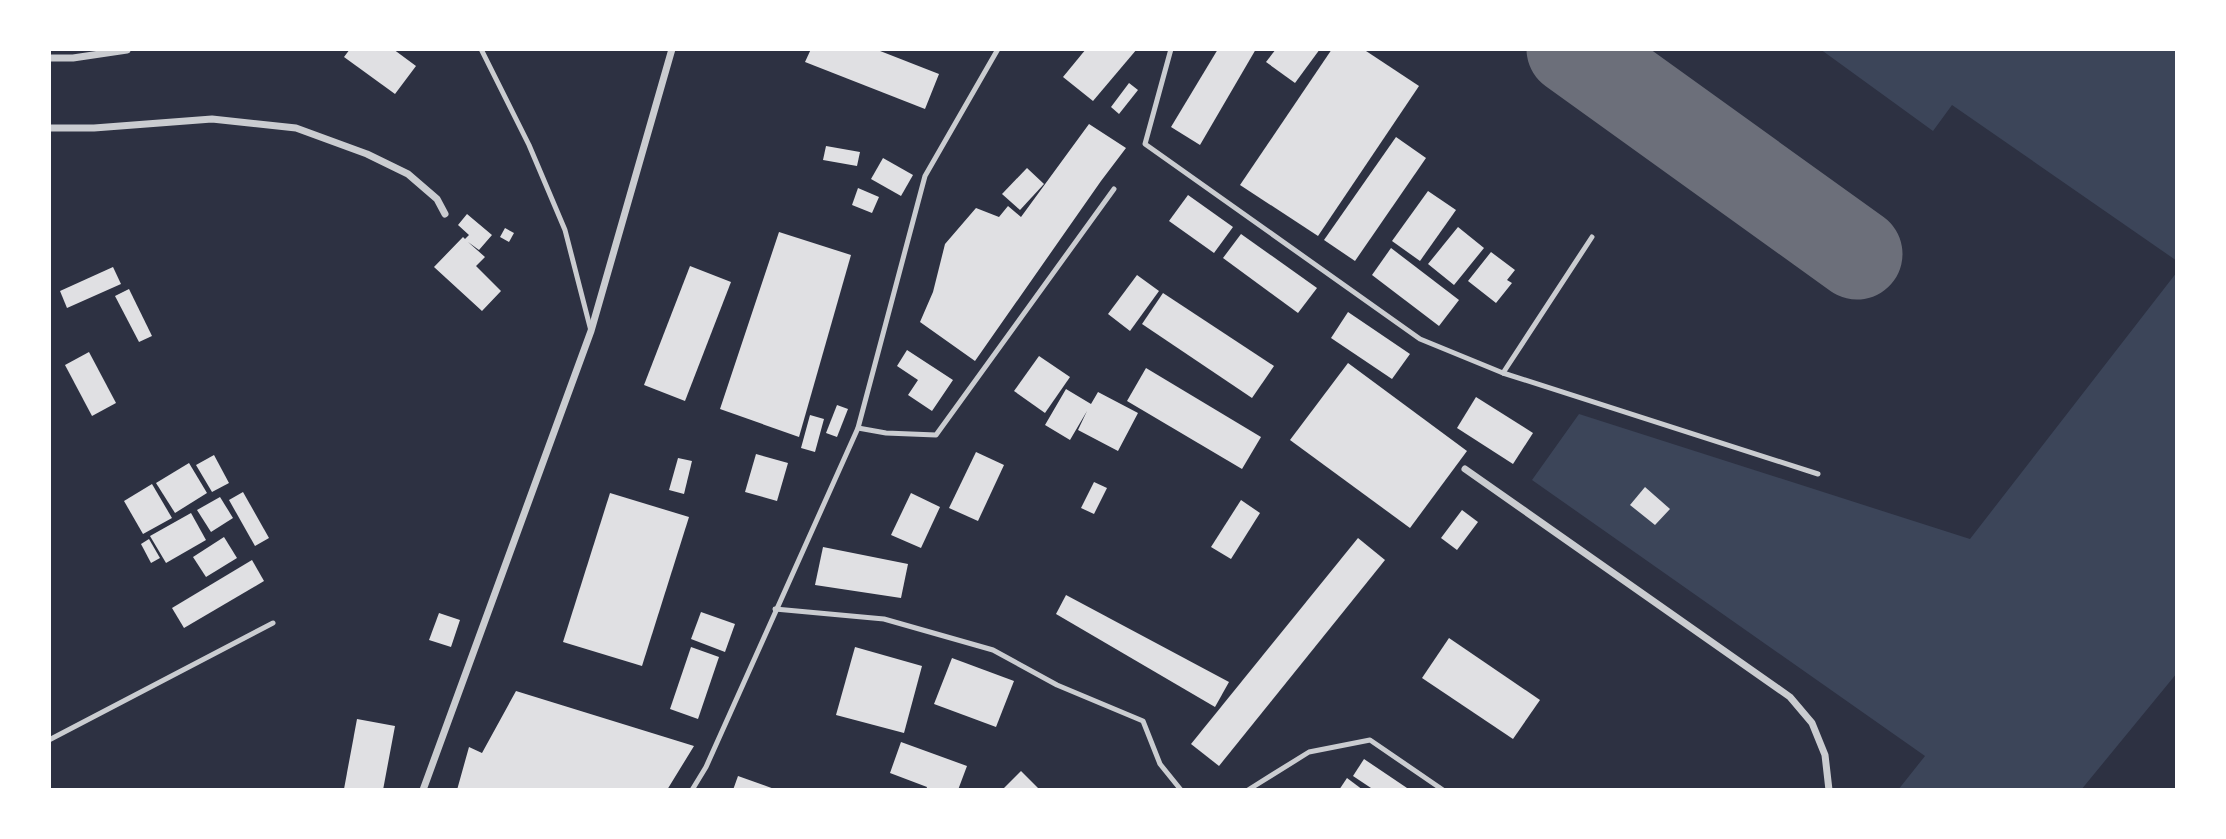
<svg xmlns="http://www.w3.org/2000/svg" width="2226" height="839" viewBox="0 0 2226 839" font-family="'Exo 2',sans-serif">
	<style>
		.green { fill: #3c4559 }
		.lines { fill: none; stroke-linecap: round; stroke-linejoin: round }
		.taxiway { stroke: #6c6f7a; stroke-width: 91 }
		.building { fill: #e0e0e3 }
		.service { stroke: #caccd0; stroke-width: 5 }
		.minor { stroke: #caccd0; stroke-width: 7 }
	</style>
	<rect width="100%" height="100%" fill="#2d3142"/>
	<g class="green">
		<polygon points="1820,49 2177,49 2177,261 1952,105 1933,131"/>
		<polygon points="2177,272 2177,673 2081,790 1898,790 1925,756 1532,480 1579,414 1970,539"/>
	</g>
	<g class="lines">
		<polyline class="taxiway" points="1572,49 1857,254"/>
	</g>
	<g class="building">
		<polygon points="350,49 393,49 416,66 395,94 344,57"/>
		<polygon points="811,49 875,49 939,74 925,109 805,62"/>
		<polygon points="1086,49 1137,49 1093,101 1063,77"/>
		<polygon points="1218,49 1256,49 1200,145 1171,127"/>
		<polygon points="1276,49 1320,49 1295,83 1266,62"/>
		<polygon points="1332,49 1363,49 1419,86 1318,236 1240,185"/>
		<polygon points="1129,83 1138,90 1119,114 1111,107"/>
		<polygon points="1089,124 1126,148 1101,181 975,361 920,322 933,292 945,244 976,208 999,217 1008,206 1021,217"/>
		<polygon points="1396,137 1426,158 1355,261 1324,240"/>
		<polygon points="826,146 860,152 857,166 823,160"/>
		<polygon points="883,158 913,175 901,196 871,179"/>
		<polygon points="1027,168 1044,184 1020,210 1002,194"/>
		<polygon points="858,188 879,197 872,213 852,205"/>
		<polygon points="1428,191 1456,210 1420,261 1392,241"/>
		<polygon points="1188,195 1233,227 1214,253 1169,221"/>
		<polygon points="467,214 492,235 479,250 468,242 485,257 476,266 501,291 482,311 434,267 463,237 465,239 469,235 458,225"/>
		<polygon points="1458,227 1484,248 1454,285 1428,264"/>
		<polygon points="505,228 514,233 509,242 500,237"/>
		<polygon points="779,232 851,255 799,437 720,409"/>
		<polygon points="1241,234 1317,288 1298,313 1223,258"/>
		<polygon points="1391,248 1459,300 1439,326 1372,275"/>
		<polygon points="1491,252 1515,270 1507,280 1512,283 1496,303 1468,281"/>
		<polygon points="690,266 731,282 685,401 644,385"/>
		<polygon points="113,267 121,284 67,308 60,291"/>
		<polygon points="1137,275 1159,291 1130,331 1108,314"/>
		<polygon points="129,289 152,336 139,342 115,296"/>
		<polygon points="1163,293 1274,366 1252,398 1142,324"/>
		<polygon points="1348,312 1410,354 1392,379 1331,338"/>
		<polygon points="907,350 953,380 932,411 908,395 918,380 897,366"/>
		<polygon points="89,352 116,403 92,416 65,365"/>
		<polygon points="1039,356 1070,377 1045,413 1014,391"/>
		<polygon points="1348,363 1467,451 1410,528 1290,440"/>
		<polygon points="1146,368 1261,437 1242,469 1127,401"/>
		<polygon points="1066,389 1091,404 1098,392 1138,413 1118,451 1078,430 1087,411 1070,440 1045,425"/>
		<polygon points="1476,397 1533,433 1513,464 1457,428"/>
		<polygon points="837,405 848,409 837,437 826,433"/>
		<polygon points="810,415 824,419 815,452 801,448"/>
		<polygon points="976,452 1004,465 978,521 949,508"/>
		<polygon points="756,454 788,463 777,501 745,492"/>
		<polygon points="214,455 229,483 212,492 196,465"/>
		<polygon points="678,458 692,461 684,494 669,490"/>
		<polygon points="189,463 207,493 175,513 156,483"/>
		<polygon points="1094,482 1107,488 1094,514 1081,508"/>
		<polygon points="152,484 172,518 143,534 124,501"/>
		<polygon points="1645,487 1670,509 1655,525 1630,505"/>
		<polygon points="243,492 269,538 255,546 229,500"/>
		<polygon points="610,493 689,517 642,666 563,642"/>
		<polygon points="911,493 940,507 921,548 891,535"/>
		<polygon points="220,497 233,518 211,532 197,510"/>
		<polygon points="1241,500 1260,513 1231,559 1211,547"/>
		<polygon points="1462,510 1478,522 1457,550 1441,538"/>
		<polygon points="191,513 206,540 166,563 150,536"/>
		<polygon points="224,537 237,558 206,577 193,557"/>
		<polygon points="1358,538 1385,560 1219,766 1191,744"/>
		<polygon points="149,539 160,558 151,563 141,544"/>
		<polygon points="823,547 908,564 901,598 815,585"/>
		<polygon points="252,560 264,581 184,628 172,608"/>
		<polygon points="1066,595 1229,682 1215,707 1056,614"/>
		<polygon points="701,612 735,624 725,652 691,639"/>
		<polygon points="439,613 460,620 451,647 429,640"/>
		<polygon points="1449,638 1540,700 1513,739 1422,678"/>
		<polygon points="691,647 719,657 698,719 670,709"/>
		<polygon points="855,647 922,666 904,733 836,715"/>
		<polygon points="952,658 1014,681 996,727 934,704"/>
		<polygon points="516,691 694,746 667,790 457,790 469,747 482,753"/>
		<polygon points="357,719 395,726 383,790 344,789"/>
		<polygon points="901,742 967,766 958,790 926,790 927,787 890,773"/>
		<polygon points="1364,759 1410,790 1374,790 1353,776"/>
		<polygon points="1021,771 1040,790 1002,790"/>
		<polygon points="738,776 777,790 733,790"/>
		<polygon points="1347,778 1363,790 1339,790"/>
	</g>
	<g class="lines">
		<g class="service">
			<polyline points="481,49 529,145 565,230 591,331"/>
			<polyline points="1171,49 1145,144 1420,339 1503,373 1818,474"/>
			<polyline points="1503,373 1592,237"/>
			<polyline points="858,428 886,433 936,435 1114,189"/>
			<polyline points="775,609 884,619 993,650 1057,685 1143,721 1160,764 1181,790"/>
			<polyline points="49,740 273,623"/>
			<polyline points="692,790 706,767 858,428 925,176 998,49"/>
			<polyline points="1248,790 1309,752 1370,740 1443,790"/>
		</g>
		<g class="minor">
			<polyline points="49,58 73,58 127,50"/>
			<polyline points="49,128 94,128 212,119 296,128 367,154 408,174 437,199 445,214"/>
			<polyline points="1465,469 1790,697 1812,723 1825,755 1829,790"/>
			<polyline points="423,790 591,331 672,49"/>
		</g>
	</g>
	<rect width="2226" height="839" fill="none" stroke="#ffffff" stroke-width="102"/>
</svg>
